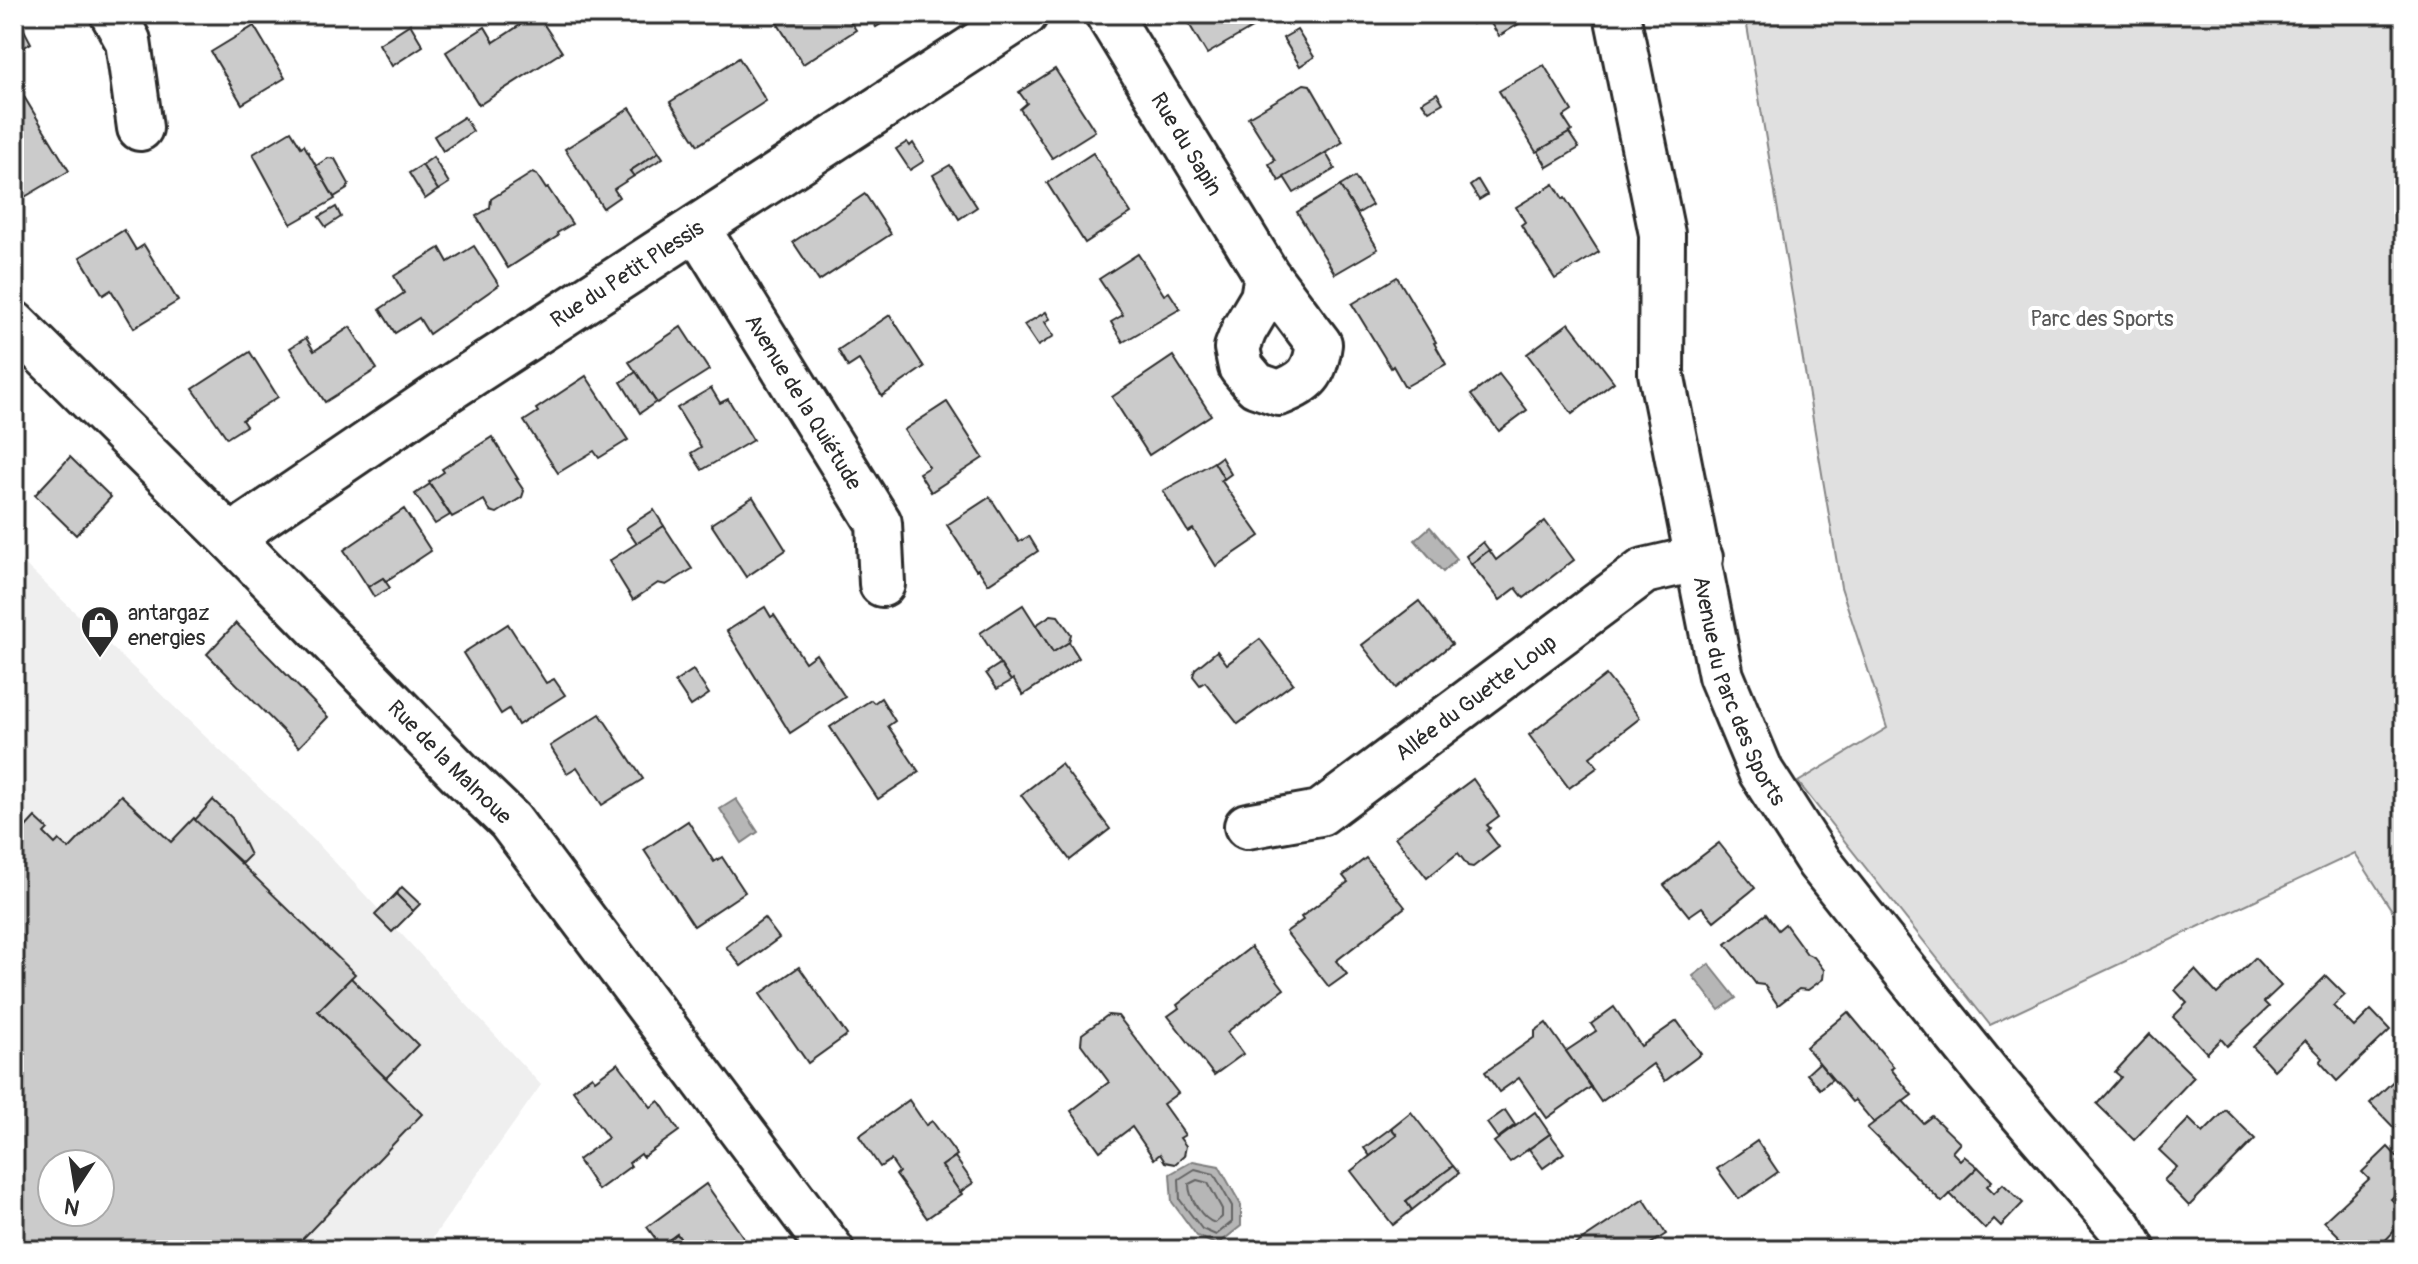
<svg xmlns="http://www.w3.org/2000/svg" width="2418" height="1264" viewBox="0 0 2418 1264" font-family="Pangolin,sans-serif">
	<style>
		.built { fill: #efefef; fill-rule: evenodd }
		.green { fill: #e0e0e0; stroke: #868686; stroke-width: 2 }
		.water { fill: #b6b6b6; stroke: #7e7e7e; stroke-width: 2 }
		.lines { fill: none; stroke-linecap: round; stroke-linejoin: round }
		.shore { stroke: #636363; stroke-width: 2 }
		.building { fill: #cbcbcb; stroke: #2b2b2b; stroke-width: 2; fill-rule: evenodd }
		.minor-casing { stroke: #2b2b2b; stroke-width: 50 }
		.minor { stroke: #fff; stroke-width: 44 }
		.labels { text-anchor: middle; stroke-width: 8; stroke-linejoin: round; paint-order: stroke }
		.street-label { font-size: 22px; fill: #2b2b2b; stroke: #fff }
		.park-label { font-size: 22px; fill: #585858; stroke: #fff }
		.poi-label { font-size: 22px; fill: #2b2b2b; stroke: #fff; text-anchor: start }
	</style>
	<rect width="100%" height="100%" fill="#fff"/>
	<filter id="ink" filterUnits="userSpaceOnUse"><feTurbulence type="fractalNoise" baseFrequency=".0125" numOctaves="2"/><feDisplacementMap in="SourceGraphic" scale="16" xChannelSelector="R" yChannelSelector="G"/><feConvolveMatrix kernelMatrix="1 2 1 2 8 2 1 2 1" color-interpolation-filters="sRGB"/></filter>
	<g filter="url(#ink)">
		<path class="built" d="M14 554 318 844 541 1085 424 1250H14ZM52 1164H100V1212H52Z"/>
		<polygon class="green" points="1745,14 2404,14 2404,929 2355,853 1990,1025 1798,782 1887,728 1841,587"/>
		<g class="water">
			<polygon points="1430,527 1457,559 1443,572 1415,540"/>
			<polygon points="736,799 758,832 742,843 720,809"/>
			<polygon points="1709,964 1736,998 1719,1010 1693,976"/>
			<polygon points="1193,1161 1219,1166 1241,1205 1241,1226 1217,1245 1197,1236 1172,1202 1170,1174"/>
		</g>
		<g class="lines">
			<g class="shore">
				<polygon points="1195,1169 1214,1174 1232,1206 1232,1222 1216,1235 1202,1229 1180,1200 1179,1179"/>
				<path d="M1197 1180 1208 1183 1222 1209V1217L1215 1223C1202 1219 1189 1198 1189 1184Z"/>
			</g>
		</g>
		<g class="building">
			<polygon points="537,14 562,52 479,105 446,52 485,27 494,42"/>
			<polygon points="787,14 845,14 856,30 803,64 776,21"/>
			<polygon points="868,14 897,14 876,27"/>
			<polygon points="1183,14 1266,14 1269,18 1207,54"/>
			<polygon points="1466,14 1535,14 1499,36 1486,16 1472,24"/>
			<polygon points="410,24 423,46 392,66 379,44"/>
			<polygon points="22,26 31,43 14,53 14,30"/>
			<polygon points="254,26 285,78 242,104 211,52"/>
			<polygon points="1297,30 1314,57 1300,66 1283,38"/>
			<polygon points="739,58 766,101 698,145 670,102"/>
			<polygon points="1544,65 1572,111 1563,117 1572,131 1536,152 1499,91"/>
			<polygon points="1055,69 1095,131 1052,158 1020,109 1027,103 1019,92"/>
			<polygon points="1304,84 1310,85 1343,142 1279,181 1269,164 1275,160 1248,117"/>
			<polygon points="1437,93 1443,103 1429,111 1422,102"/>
			<polygon points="23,95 69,171 23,198 14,184 14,101"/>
			<polygon points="630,108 659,152 630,171 634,176 614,189 619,197 603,208 565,149"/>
			<polygon points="464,117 473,131 443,151 434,136"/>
			<polygon points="291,131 301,147 304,145 335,199 291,224 253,154"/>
			<polygon points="1569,133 1579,148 1547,167 1538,151"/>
			<polygon points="907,142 910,146 913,143 924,161 910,170 896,149"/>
			<polygon points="659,152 663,158 634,176 630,171"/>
			<polygon points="1093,153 1131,213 1085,243 1047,183"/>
			<polygon points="1326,153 1335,169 1294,193 1284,177"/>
			<polygon points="433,157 449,183 438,190 422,165"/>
			<polygon points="328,158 335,159 349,184 347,189 334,197 316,166"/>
			<polygon points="422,165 438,190 425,199 409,173"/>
			<polygon points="950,165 977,207 959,219 933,175"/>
			<polygon points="532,173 537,175 546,189 548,188 572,224 557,233 558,236 508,268 476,216 490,208 491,199"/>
			<polygon points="1355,177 1372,205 1357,214 1340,186"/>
			<polygon points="1478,180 1487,195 1479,200 1470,186"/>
			<polygon points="1554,184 1563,199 1565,198 1599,252 1555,279 1521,225 1525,222 1516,207"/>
			<polygon points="1340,186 1378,249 1335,274 1297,212"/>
			<polygon points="865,194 891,234 819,281 793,242"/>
			<polygon points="336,207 341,217 326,227 319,217"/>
			<polygon points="124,230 136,250 144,245 178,301 134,328 111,290 103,295 80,257"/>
			<polygon points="474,246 499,285 429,334 419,318 395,333 380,309 404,293 394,276 440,248 448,262"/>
			<polygon points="1138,254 1164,295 1169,292 1180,309 1123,342 1111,322 1123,315 1099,279"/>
			<polygon points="1397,277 1436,342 1434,343 1446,364 1405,387 1393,366 1391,368 1352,304"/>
			<polygon points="1046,312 1050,319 1045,322 1054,336 1038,346 1024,325"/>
			<polygon points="890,315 924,367 882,396 859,360 848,367 838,350"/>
			<polygon points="1569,323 1614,382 1572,414 1527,354"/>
			<polygon points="350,327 377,369 325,402 290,348 306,338 314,351"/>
			<polygon points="681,327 709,370 657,403 629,362"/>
			<polygon points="250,352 278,397 242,420 246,426 227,438 193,389"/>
			<polygon points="1173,356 1211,415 1149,455 1112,397"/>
			<polygon points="636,372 656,402 640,413 621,382"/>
			<polygon points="1499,374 1527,410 1499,431 1471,395"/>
			<polygon points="586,376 628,440 599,458 594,451 558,473 524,421 538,412 536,409"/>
			<polygon points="711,388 720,403 728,399 753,440 702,470 691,453 701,447 677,408"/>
			<polygon points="947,402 983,458 931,492 919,473 929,467 904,430"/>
			<polygon points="492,437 518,479 516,479 524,491 522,497 497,513 490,511 484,500 452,517 429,482 444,472 442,469"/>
			<polygon points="70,457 111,497 76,535 35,495"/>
			<polygon points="1221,457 1231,474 1224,479 1214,462"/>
			<polygon points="1214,462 1224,479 1221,480 1260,536 1216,566 1193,529 1188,532 1163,491"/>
			<polygon points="430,484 450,515 435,524 415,494"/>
			<polygon points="753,497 786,550 746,577 711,524"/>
			<polygon points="990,497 1019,542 1029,536 1038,551 988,584 978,569 976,570 947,525"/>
			<polygon points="404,509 431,551 386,581 383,578 368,587 344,550"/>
			<polygon points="654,510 664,526 637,544 626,528"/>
			<polygon points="1545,521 1574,560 1524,598 1516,588 1500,600 1471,564 1489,550 1496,560"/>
			<polygon points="664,526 692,569 666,585 658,583 633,600 609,561"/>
			<polygon points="1483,542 1489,550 1471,564 1466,556"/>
			<polygon points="383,578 390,588 374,597 368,587"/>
			<polygon points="1419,601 1452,644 1396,688 1362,645"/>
			<polygon points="1023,605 1053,652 1069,642 1079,658 1023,695 1013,679 1011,681 980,633"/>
			<polygon points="765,607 771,617 774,615 805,662 816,654 845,697 790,733 727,631"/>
			<polygon points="1051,615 1058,616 1071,634 1069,642 1053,652 1036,625"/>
			<polygon points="236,623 328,717 299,747 207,654"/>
			<polygon points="508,624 546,683 554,679 565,695 518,725 509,709 501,714 463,653"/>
			<polygon points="1260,639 1293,683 1238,724 1205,682 1200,685 1193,676 1195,669 1217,651 1227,664"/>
			<polygon points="1000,664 1011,681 997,689 986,673"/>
			<polygon points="693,670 709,694 691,706 675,682"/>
			<polygon points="1606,675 1640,718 1590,757 1598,767 1569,788 1529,735"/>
			<polygon points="881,698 895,721 888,726 919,772 878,799 830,727 871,700 874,703"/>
			<polygon points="600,714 643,779 602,805 577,767 567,773 550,746"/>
			<polygon points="1061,764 1110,829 1070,860 1021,795"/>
			<polygon points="1473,779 1499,816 1487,825 1490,828 1487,831 1499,847 1473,867 1468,866 1458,853 1427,878 1395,837"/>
			<path d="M121 795 171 842 194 818 355 974 318 1011 422 1114 292 1250H14V840L35 817 48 829 44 833 55 844 59 840 69 849ZM52 1164H100V1212H52Z"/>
			<polygon points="213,800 232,818 250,855 242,863 195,820"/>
			<polygon points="688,821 714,862 722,857 745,892 694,926 644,850"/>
			<polygon points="1719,843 1755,888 1714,921 1702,907 1689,916 1664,885"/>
			<polygon points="1366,858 1405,907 1336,961 1347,974 1329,987 1286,932 1303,920 1301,917 1348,882 1343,876"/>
			<polygon points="402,887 420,904 413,911 396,894"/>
			<polygon points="396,894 413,911 392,932 375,915"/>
			<polygon points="1766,914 1778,930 1785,924 1807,954 1814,957 1824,970 1823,979 1808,990 1799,989 1778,1005 1764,985 1756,984 1726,944"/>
			<polygon points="764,918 779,938 741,966 726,947"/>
			<polygon points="1251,947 1284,989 1227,1032 1243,1054 1214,1075 1168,1016 1179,1008 1177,1005"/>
			<polygon points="2255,958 2281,986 2264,1002 2269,1007 2227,1046 2221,1039 2207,1053 2173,1017 2187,1003 2175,990 2195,970 2217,994"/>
			<polygon points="799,967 847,1035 808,1063 760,994"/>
			<polygon points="2326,976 2345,995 2333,1006 2354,1027 2371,1010 2390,1030 2337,1081 2320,1062 2323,1058 2305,1040 2274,1070 2253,1047"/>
			<polygon points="351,978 418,1045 386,1078 318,1011"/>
			<polygon points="1614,1007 1641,1046 1677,1021 1701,1054 1665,1081 1653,1064 1601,1102 1566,1051 1596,1031 1591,1024"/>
			<polygon points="1848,1012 1894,1067 1891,1069 1912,1095 1874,1123 1855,1100 1852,1102 1806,1047"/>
			<polygon points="1108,1015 1118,1016 1178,1093 1163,1104 1185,1135 1180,1138 1186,1146 1184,1156 1175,1164 1165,1162 1160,1154 1154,1159 1132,1127 1100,1151 1071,1111 1109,1082 1081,1044 1082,1034"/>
			<polygon points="1546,1023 1591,1087 1547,1118 1519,1078 1499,1092 1485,1072 1535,1037 1535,1031"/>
			<polygon points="2150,1034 2194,1077 2134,1140 2097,1104 2121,1077 2115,1072"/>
			<polygon points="618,1063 651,1107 659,1101 679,1131 643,1157 641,1154 629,1163 631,1166 598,1190 578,1160 608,1138 573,1090 592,1076 595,1080"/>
			<polygon points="1819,1063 1832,1079 1820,1089 1807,1074"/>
			<polygon points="2404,1071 2404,1125 2397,1131 2370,1103"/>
			<polygon points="909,1100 926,1125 932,1121 957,1155 942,1166 962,1194 927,1218 896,1175 899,1172 891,1160 880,1167 859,1136"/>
			<polygon points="1903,1101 1923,1123 1932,1116 1960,1143 1952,1152 1960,1160 1964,1156 1978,1167 1942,1202 1867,1128"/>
			<polygon points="1505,1110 1515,1125 1498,1138 1487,1123"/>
			<polygon points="2226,1110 2255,1139 2189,1206 2164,1180 2177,1167 2159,1150 2189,1119 2203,1133"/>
			<polygon points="1411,1112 1453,1166 1406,1201 1412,1210 1393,1225 1351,1171 1397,1135 1391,1128"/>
			<polygon points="1535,1112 1550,1134 1510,1162 1494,1142"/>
			<polygon points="1391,1128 1397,1135 1370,1156 1364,1148"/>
			<polygon points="1550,1134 1564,1153 1543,1168 1529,1149"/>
			<polygon points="1757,1141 1778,1172 1739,1199 1717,1169"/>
			<polygon points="2388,1147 2404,1164 2404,1186 2391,1199 2404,1212 2404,1221 2376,1250 2353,1250 2324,1221 2369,1179 2362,1172"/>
			<polygon points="955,1157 973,1183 960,1192 942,1166"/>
			<polygon points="1453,1166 1459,1173 1412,1210 1406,1201"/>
			<polygon points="1978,1167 1992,1181 1987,1186 1994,1193 2003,1184 2023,1203 2001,1226 1994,1219 1985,1229 1950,1194"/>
			<polygon points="706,1184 746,1241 734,1250 688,1250 677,1234 661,1246 647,1227"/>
			<polygon points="1644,1199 1666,1234 1641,1250 1567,1250"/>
			<polygon points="677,1234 688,1250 663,1250 661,1246"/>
		</g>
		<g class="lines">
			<g class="minor-casing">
				<g id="minor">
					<polyline points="113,14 128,41 140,128"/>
					<path id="s1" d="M1108 14 1267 275 1319 344C1315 374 1307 382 1279 393L1256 385 1241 367 1237 348 1244 330 1263 298 1267 275"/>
					<path id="s2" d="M1617 14 1662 234 1661 373 1721 676 1761 772 1819 862 1906 972 1989 1075 2120 1227 2133 1250"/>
					<path id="s3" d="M697 228 879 523 882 584"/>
					<path id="s4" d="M14 324 232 539 459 772 510 821 831 1250"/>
					<path id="s5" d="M232 539 250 524 447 390 1025 14"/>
					<path id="s6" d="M1247 826 1320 813 1644 571 1700 558"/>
				</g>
			</g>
			<use href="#minor" class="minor"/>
		</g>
	</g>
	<defs>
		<g id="shop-pin" transform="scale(2)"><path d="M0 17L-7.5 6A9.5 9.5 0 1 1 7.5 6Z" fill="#2b2b2b" stroke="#fff"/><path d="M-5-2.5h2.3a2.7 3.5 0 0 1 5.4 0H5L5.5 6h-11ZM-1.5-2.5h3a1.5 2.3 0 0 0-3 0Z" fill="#fff"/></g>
	</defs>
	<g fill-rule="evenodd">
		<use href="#shop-pin" x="100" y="625"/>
	</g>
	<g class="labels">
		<g class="street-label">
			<text dy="8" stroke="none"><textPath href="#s1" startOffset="152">Rue du Sapin</textPath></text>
			<text dy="8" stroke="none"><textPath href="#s5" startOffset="476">Rue du Petit Plessis</textPath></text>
			<text dy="8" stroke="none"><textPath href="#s3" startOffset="204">Avenue de la Quiétude</textPath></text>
			<text dy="8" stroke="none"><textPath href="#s2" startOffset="692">Avenue du Parc des Sports</textPath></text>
			<text dy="8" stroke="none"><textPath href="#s6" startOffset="268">Allée du Guette Loup</textPath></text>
			<text dy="8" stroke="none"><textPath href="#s4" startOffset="618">Rue de la Malnoue</textPath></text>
		</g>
		<g class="park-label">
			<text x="2102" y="326">Parc des Sports</text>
		</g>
		<g class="poi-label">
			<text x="128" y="620">antargaz<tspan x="128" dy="25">energies</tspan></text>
		</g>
	</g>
	<rect width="2418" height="1264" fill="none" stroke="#fff" stroke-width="48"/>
	<rect x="24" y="24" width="2370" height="1216" fill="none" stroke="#2b2b2b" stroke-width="3" filter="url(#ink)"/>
	<g transform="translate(76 1188) rotate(192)"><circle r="38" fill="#ffffff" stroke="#aaaaaa" stroke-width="2"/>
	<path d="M0-6L14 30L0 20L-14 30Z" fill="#2b2b2b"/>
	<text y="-12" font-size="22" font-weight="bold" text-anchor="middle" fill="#2b2b2b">N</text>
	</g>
</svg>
